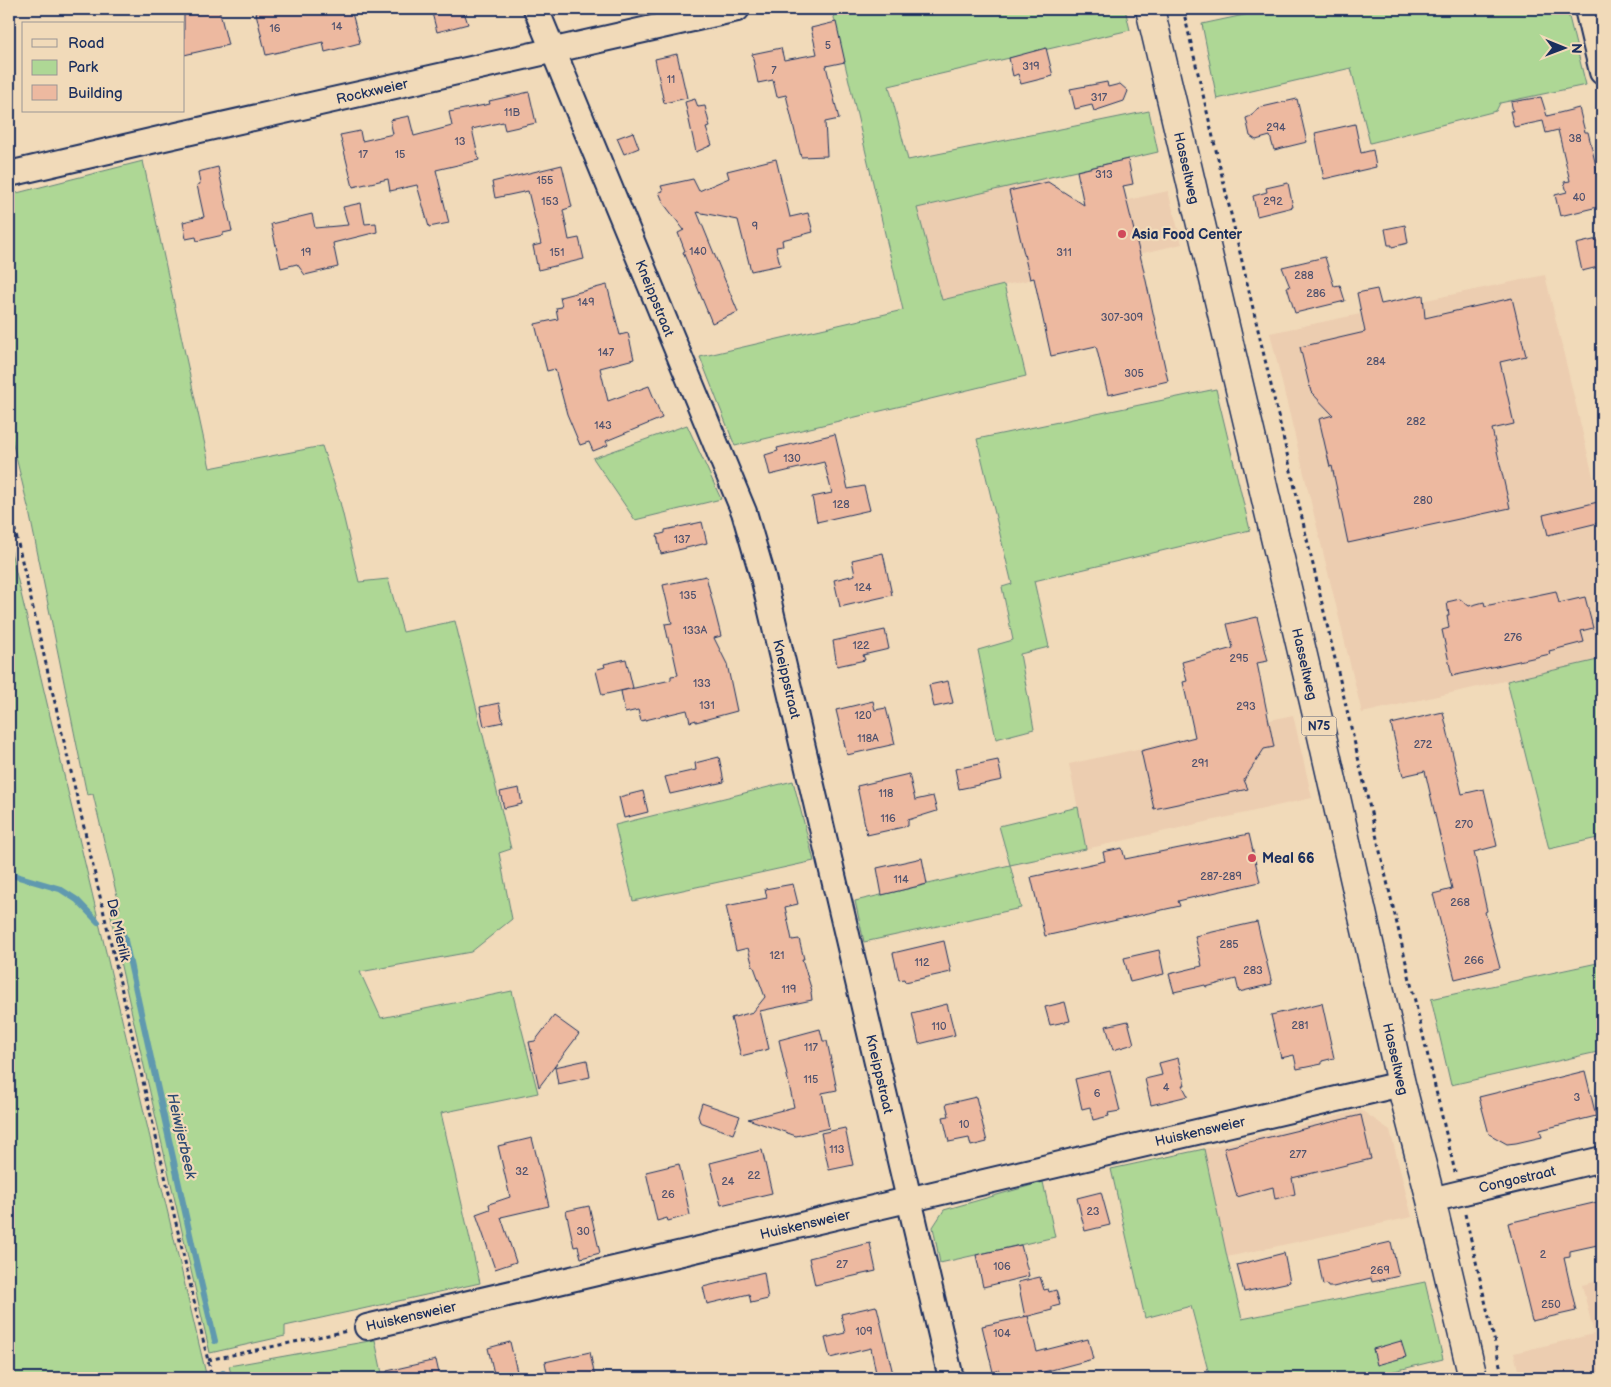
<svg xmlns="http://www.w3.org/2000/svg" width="1611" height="1387" viewBox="0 0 1611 1387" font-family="'Balsamiq Sans',sans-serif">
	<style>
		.built { fill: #eccdb0 }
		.green { fill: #aed795; stroke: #64837a }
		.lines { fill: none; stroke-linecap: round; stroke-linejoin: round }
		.stream { stroke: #6099af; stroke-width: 6 }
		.building { fill: #edb9a0; stroke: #1b2f5e }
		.minor-casing { stroke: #1b2f5e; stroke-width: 28 }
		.primary-casing { stroke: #1b2f5e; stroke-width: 31 }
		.path { stroke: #1b2f5e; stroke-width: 3; stroke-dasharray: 4 4; stroke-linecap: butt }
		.minor { stroke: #f1dab9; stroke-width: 24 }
		.primary { stroke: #f1dab9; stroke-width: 28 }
		.poi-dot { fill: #d1495b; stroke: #f1dab9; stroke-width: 2 }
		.labels { text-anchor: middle; stroke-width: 4.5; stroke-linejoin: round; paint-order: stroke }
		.number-label { font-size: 11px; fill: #50526e }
		.shield { fill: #f1dab9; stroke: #5b6279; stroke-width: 1 }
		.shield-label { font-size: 12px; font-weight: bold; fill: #1b2f5e }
		.street-label { font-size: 14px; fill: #1b2f5e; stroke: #f1dab9 }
		.poi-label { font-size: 14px; font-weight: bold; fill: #1b2f5e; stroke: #f1dab9; text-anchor: start }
		.water-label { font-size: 15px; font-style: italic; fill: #2c4972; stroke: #f1dab9 }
	</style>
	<rect width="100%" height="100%" fill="#f1dab9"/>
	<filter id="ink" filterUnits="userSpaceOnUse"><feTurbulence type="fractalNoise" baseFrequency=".02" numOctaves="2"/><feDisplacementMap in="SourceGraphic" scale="10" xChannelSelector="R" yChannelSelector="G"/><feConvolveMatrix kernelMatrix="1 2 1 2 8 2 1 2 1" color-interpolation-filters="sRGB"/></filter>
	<g filter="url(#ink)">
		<g class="built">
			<polygon points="1048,177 1057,216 1168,191 1182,244 942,300 917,208"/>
			<polygon points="1545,275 1602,514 1602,659 1362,713 1270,333"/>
			<polygon points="1293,715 1312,798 1086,849 1069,764"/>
			<polygon points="1361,1110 1390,1130 1412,1217 1227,1257 1204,1149"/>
			<polygon points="1602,1280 1602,1378 1520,1378 1514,1353 1594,1334 1582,1285"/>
		</g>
		<g class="green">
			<polygon points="832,9 1125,9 1130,30 889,86 908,160 1149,111 1158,152 917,208 942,300 1004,285 1026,376 735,446 700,357 903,310"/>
			<polygon points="1272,9 1567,9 1586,85 1500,103 1496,111 1370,143 1351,68 1217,99 1202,24"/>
			<polygon points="143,161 210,468 322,446 340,502 359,582 388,579 403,632 455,621 511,849 499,853 512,919 471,952 360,972 381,1018 512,991 538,1093 441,1113 480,1283 285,1326 285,1336 210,1353 115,940 111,915 120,909 93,794 87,795 29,511 9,428 9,195"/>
			<polygon points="1216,389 1250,530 1034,581 1049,647 1020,654 1034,729 996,739 978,650 1013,640 1002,587 1012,584 977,439"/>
			<polygon points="687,425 721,499 635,520 593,458"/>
			<polygon points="9,543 207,1378 9,1378"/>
			<polygon points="1602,659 1602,837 1549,849 1507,681"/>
			<polygon points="793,781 814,861 633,901 615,825"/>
			<polygon points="1078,807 1086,849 1010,865 1021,908 864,942 855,901 1010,865 999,826"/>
			<polygon points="1602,962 1602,1051 1451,1085 1431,999"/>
			<polygon points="1204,1149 1227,1257 1242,1319 1425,1282 1443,1359 1366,1378 1210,1378 1191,1306 1145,1318 1111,1169"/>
			<polygon points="1043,1182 1055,1237 940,1263 933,1227 944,1210"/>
			<polygon points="375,1340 383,1378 232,1378 229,1366"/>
		</g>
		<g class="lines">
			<g class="stream">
				<polyline points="9,874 60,889 77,900 98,922"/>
				<polyline points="124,936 195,1257 215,1341"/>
				<polyline points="223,1373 224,1378"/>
			</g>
		</g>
		<g class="building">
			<polygon points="184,9 219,9 228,45 184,55"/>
			<polygon points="255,9 351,9 360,43 325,52 323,42 266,55"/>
			<polygon points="431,9 463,9 468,24 437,32"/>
			<polygon points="836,22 845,62 826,66 839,119 825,122 827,156 801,157 786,95 777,97 773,80 758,83 752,54 781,48 784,60 817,54 811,28"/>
			<polygon points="1046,48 1053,76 1021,84 1018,74 1013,76 1009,58"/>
			<polygon points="677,54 687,98 664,103 655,59"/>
			<polygon points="1107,82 1108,87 1120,84 1128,91 1124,101 1094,111 1092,105 1075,109 1070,89"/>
			<polygon points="529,92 536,123 505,130 503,122 472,129 479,160 436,170 449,223 429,227 417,185 390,191 388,179 353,187 340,135 360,131 362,141 393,134 390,120 409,116 414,136 452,126 449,112 490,104 489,101"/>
			<polygon points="1541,97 1547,116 1579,108 1585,132 1588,132 1599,179 1602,179 1602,206 1560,216 1555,195 1567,192 1564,182 1570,181 1558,130 1546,133 1543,121 1514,127 1510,111 1513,111 1511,102"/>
			<polygon points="695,99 698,107 705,106 710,127 706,128 712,145 696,152 685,102"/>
			<polygon points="1297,99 1307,142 1274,150 1270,136 1256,140 1250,136 1246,118 1251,116 1258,108"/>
			<polygon points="1355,124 1361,153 1373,150 1376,167 1324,179 1315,133"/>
			<polygon points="633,132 639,148 624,154 617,138"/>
			<polygon points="776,159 790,217 808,213 813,232 782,240 783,246 776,247 780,265 751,271 738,220 697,212 738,312 712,323 683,252 685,251 678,233 684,230 664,204 659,192 663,191 661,186 693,179 699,191 729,178 727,171"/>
			<polygon points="1128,159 1133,184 1123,186 1143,267 1168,381 1108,395 1096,346 1051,356 1034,278 1030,279 1009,191 1048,182 1084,205 1077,171"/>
			<polygon points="562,165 572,207 563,210 569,240 579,238 584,259 538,270 533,246 541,244 528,191 495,198 492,182"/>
			<polygon points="218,167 232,231 223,233 223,235 197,241 196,237 186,239 183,222 204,217 197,185 200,184 198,172"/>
			<polygon points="1288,183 1293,207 1257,216 1253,196 1267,192 1266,188"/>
			<polygon points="361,203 365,224 376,223 377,232 333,243 338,267 305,275 297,264 281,268 271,224 312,214 315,228 348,225 343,207"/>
			<polygon points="1405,225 1408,243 1392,247 1392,245 1388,245 1385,229"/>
			<polygon points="1602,238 1602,266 1582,271 1576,244"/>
			<polygon points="1325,257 1334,286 1340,285 1345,301 1295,313 1287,287 1290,287 1282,267"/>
			<polygon points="607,285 620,335 628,333 634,359 600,368 608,401 649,386 662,418 606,441 608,445 593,451 589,442 580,445 567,414 555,369 547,371 535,324 558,319 556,308 562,307 560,297"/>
			<polygon points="1377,289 1381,304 1423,295 1425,318 1512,298 1526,356 1500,362 1514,424 1492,429 1510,508 1348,543 1332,466 1330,467 1319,419 1333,415 1311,392 1300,347 1365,332 1357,293"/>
			<polygon points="835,434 848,489 864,486 870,510 817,522 812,497 832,493 824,462 770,475 765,455 778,451 777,448"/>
			<polygon points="1602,501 1602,522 1548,535 1543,515"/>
			<polygon points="702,522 707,543 661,554 657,535 665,533 665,530"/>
			<polygon points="883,553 892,595 840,607 834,580 855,575 852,560"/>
			<polygon points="706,576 721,636 714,638 727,664 737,711 696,722 696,720 690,722 687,710 641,721 638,710 625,713 621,691 671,680 671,676 678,675 671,643 669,643 665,624 672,623 663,585"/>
			<polygon points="1556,591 1559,603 1585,597 1593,628 1581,631 1584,642 1549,651 1550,654 1452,676 1442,630 1449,628 1447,616 1449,616 1447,602 1460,599 1469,606 1484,602 1485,606"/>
			<polygon points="1257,617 1268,661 1257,663 1274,747 1264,749 1244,780 1248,789 1154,809 1141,751 1195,737 1183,682 1187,681 1182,662 1233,648 1227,624"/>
			<polygon points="885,630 889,649 863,655 865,660 837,666 833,641"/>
			<polygon points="626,659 633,688 602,695 596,671 598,669 605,667 604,664"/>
			<polygon points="948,681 953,703 934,707 929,685"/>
			<polygon points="873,701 875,710 886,708 895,744 847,755 836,710"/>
			<polygon points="499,703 503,722 484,726 480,707"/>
			<polygon points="1443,712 1462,794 1484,789 1497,846 1474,852 1487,911 1485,912 1500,968 1455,979 1433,894 1452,889 1425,771 1403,776 1391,724"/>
			<polygon points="719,757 724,782 670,794 665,777 696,770 695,763"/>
			<polygon points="998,760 1002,780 959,789 955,769"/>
			<polygon points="909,774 915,800 933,796 937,811 908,820 908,826 867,835 857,786"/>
			<polygon points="519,788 522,804 504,808 500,792"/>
			<polygon points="643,791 648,812 624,818 619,797"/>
			<polygon points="1249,834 1260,882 1178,901 1180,906 1045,936 1031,877 1105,861 1103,852 1122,848 1125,859"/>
			<polygon points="922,858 927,884 882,895 877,868"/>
			<polygon points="793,884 798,904 785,907 792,940 799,939 804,959 802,959 812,991 811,992 812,1000 760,1011 769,1049 741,1056 731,1018 753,1012 765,997 754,967 753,967 748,948 736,951 726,906 767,898 765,889"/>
			<polygon points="1257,922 1272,984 1239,992 1236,979 1206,987 1205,985 1174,992 1169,974 1202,966 1195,936"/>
			<polygon points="944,941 951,972 905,982 904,979 899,980 893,953"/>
			<polygon points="1159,950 1164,974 1130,982 1124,958"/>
			<polygon points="1065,1002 1070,1021 1050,1025 1045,1007"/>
			<polygon points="1322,1003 1334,1058 1322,1061 1322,1064 1297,1069 1294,1055 1281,1058 1271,1015"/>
			<polygon points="947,1004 955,1035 919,1044 912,1013"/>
			<polygon points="554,1016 579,1034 539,1087 529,1042 535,1041"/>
			<polygon points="1128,1021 1134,1044 1113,1050 1106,1026"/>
			<polygon points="820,1029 823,1041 827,1041 837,1090 822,1093 829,1128 796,1136 748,1119 794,1107 779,1040"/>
			<polygon points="1178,1058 1185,1085 1182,1085 1188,1096 1151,1105 1145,1079 1162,1075 1159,1063"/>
			<polygon points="587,1060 590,1077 558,1084 555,1067"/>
			<polygon points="1110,1071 1120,1111 1108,1113 1109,1116 1093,1120 1090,1107 1082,1109 1075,1079"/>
			<polygon points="1585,1071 1596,1116 1540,1130 1542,1137 1516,1143 1507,1144 1489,1134 1479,1097"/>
			<polygon points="976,1097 987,1142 971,1146 969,1138 949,1142 943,1117 949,1116 946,1104"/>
			<polygon points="702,1103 740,1116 733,1134 700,1122 698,1116"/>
			<polygon points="1361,1115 1371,1159 1292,1178 1295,1194 1275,1199 1273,1187 1237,1197 1224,1148"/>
			<polygon points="845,1128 853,1165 829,1170 821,1133"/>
			<polygon points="532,1138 549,1206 501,1217 516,1262 495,1269 476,1214 490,1209 489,1204 510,1197 498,1146"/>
			<polygon points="762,1150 772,1193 721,1205 710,1163"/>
			<polygon points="679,1164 690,1215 668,1221 667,1218 657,1221 646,1172"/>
			<polygon points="1101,1192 1110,1225 1085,1231 1077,1198"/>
			<polygon points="1602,1201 1602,1244 1570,1251 1570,1257 1564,1258 1576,1311 1532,1321 1508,1223"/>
			<polygon points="589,1206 600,1253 581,1258 578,1246 574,1247 566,1211"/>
			<polygon points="1391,1242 1399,1276 1372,1282 1371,1278 1333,1287 1328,1287 1327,1284 1323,1285 1318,1259"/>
			<polygon points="870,1243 876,1271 815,1285 809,1258"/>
			<polygon points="1021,1245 1029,1276 983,1287 976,1255"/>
			<polygon points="1284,1253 1290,1282 1244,1292 1237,1265"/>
			<polygon points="764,1272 768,1299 751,1303 749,1294 707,1304 703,1287"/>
			<polygon points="1040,1277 1044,1290 1048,1289 1049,1292 1056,1290 1060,1305 1052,1307 1052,1310 1025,1317 1018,1282"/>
			<polygon points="876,1306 876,1307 877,1307 894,1378 877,1378 871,1348 830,1358 825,1338 845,1333 841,1314"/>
			<polygon points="1028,1316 1037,1352 1088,1339 1093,1359 1040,1373 1041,1378 1001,1378 999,1370 993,1372 982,1326"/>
			<polygon points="1401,1341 1406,1357 1377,1365 1373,1349"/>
			<polygon points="510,1342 518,1376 509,1378 495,1378 488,1348"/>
			<polygon points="590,1352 595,1378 548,1378 545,1362"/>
			<polygon points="436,1360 440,1378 387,1378 387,1371"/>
		</g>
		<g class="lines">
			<g class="minor-casing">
				<g id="minor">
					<polyline points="536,9 744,512 763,577 951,1378"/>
					<polyline points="1587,9 1602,72"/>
					<polyline points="9,174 164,138 737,9"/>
					<polyline points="1431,1200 1602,1159"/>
					<polyline points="367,1327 1401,1084"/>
				</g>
			</g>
			<g class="primary-casing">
				<polyline id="primary" points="1150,9 1322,736 1401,1084 1431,1200 1473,1378"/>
			</g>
			<g class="path">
				<polyline points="1183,9 1455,1172"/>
				<polyline points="9,505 212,1378"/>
				<polyline points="1465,1214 1503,1378"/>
				<polyline points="208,1360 347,1331"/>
			</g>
			<use href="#minor" class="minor"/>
			<use href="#primary" class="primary"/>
		</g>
	</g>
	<g class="poi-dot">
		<circle cx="1122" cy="234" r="5"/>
		<circle cx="1252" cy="858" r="5"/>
	</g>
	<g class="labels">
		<g class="number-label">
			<text x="337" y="30">14</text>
			<text x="275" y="32">16</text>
			<text x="828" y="49">5</text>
			<text x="1031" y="70">319</text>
			<text x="774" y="74">7</text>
			<text x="671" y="83">11</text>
			<text x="1099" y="101">317</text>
			<text x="512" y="116">11B</text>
			<text x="1276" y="131">294</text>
			<text x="1575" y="142">38</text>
			<text x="460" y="145">13</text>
			<text x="363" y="158">17</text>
			<text x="400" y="158">15</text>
			<text x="1104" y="178">313</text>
			<text x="545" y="184">155</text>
			<text x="1579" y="201">40</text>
			<text x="550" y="205">153</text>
			<text x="1273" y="205">292</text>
			<text x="755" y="230">9</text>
			<text x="698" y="255">140</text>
			<text x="306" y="256">19</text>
			<text x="557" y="256">151</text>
			<text x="1064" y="256">311</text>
			<text x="1304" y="279">288</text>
			<text x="1316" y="297">286</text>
			<text x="586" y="306">149</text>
			<text x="1122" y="321">307-309</text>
			<text x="606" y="356">147</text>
			<text x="1376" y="365">284</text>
			<text x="1134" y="377">305</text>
			<text x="1416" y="425">282</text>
			<text x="603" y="429">143</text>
			<text x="792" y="462">130</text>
			<text x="1423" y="504">280</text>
			<text x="841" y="508">128</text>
			<text x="682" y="543">137</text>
			<text x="863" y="591">124</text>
			<text x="688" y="599">135</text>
			<text x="695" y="634">133A</text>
			<text x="1513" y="641">276</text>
			<text x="861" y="649">122</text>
			<text x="1239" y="662">295</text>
			<text x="702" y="687">133</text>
			<text x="707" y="709">131</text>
			<text x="1246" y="710">293</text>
			<text x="863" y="719">120</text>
			<text x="868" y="742">118A</text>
			<text x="1423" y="748">272</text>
			<text x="1200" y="767">291</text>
			<text x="886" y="797">118</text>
			<text x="888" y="822">116</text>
			<text x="1464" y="828">270</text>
			<text x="1221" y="880">287-289</text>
			<text x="901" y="883">114</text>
			<text x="1460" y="906">268</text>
			<text x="1229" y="948">285</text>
			<text x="777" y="959">121</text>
			<text x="1474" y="964">266</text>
			<text x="922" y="966">112</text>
			<text x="1253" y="974">283</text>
			<text x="789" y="993">119</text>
			<text x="1300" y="1029">281</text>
			<text x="939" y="1030">110</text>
			<text x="811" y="1051">117</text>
			<text x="811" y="1083">115</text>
			<text x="1166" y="1091">4</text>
			<text x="1097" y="1097">6</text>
			<text x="1577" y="1101">3</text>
			<text x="964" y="1128">10</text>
			<text x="837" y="1153">113</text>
			<text x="1298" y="1158">277</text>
			<text x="522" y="1175">32</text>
			<text x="754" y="1179">22</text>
			<text x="728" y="1185">24</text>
			<text x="668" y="1198">26</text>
			<text x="1093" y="1215">23</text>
			<text x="583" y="1235">30</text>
			<text x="1543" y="1258">2</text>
			<text x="842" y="1268">27</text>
			<text x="1002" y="1270">106</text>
			<text x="1380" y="1274">269</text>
			<text x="1551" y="1308">250</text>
			<text x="864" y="1335">109</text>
			<text x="1002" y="1337">104</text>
		</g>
		<rect class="shield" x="1301.5" y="716.5" width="35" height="19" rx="4"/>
		<g class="shield-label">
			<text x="1319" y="730">N75</text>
		</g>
		<g class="street-label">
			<text transform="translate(372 91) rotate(-13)" y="5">Rockxweier</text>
			<text transform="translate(1187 168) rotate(77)" y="5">Hasseltweg</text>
			<text transform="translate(655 298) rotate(68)" y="5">Kneippstraat</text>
			<text transform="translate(1305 664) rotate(77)" y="5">Hasseltweg</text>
			<text transform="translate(787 679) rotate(77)" y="5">Kneippstraat</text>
			<text transform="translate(119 930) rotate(77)" y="5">De Mierlik</text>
			<text transform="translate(1396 1059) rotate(77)" y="5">Hasseltweg</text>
			<text transform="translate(880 1074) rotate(77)" y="5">Kneippstraat</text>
			<text transform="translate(1200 1131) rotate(-13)" y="5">Huiskensweier</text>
			<text transform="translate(1517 1179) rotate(-13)" y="5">Congostraat</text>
			<text transform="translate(805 1224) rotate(-13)" y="5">Huiskensweier</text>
			<text transform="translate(411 1316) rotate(-13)" y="5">Huiskensweier</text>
		</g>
		<g class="poi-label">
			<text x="1132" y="239">Asia Food Center</text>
			<text x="1262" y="863">Meal 66</text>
		</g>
		<g class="water-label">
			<text transform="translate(182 1136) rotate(77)" y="5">Heiwijerbeek</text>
		</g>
	</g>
	<rect width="1611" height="1387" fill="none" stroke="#f1dab9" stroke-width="30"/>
	<rect x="15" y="15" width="1581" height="1357" fill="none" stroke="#1b2f5e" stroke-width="2" filter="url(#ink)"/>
	<rect x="22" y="22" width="162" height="90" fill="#f1dab9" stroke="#9b9695"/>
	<rect x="32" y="39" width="25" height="8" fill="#f1dab9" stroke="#9b9695"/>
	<text x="68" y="48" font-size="15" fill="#1b2f5e">Road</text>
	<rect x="32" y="60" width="25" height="15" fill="#aed795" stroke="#9b9695"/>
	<text x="68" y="72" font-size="15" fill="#1b2f5e">Park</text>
	<rect x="32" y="85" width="25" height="15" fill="#edb9a0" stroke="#9b9695"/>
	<text x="68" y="98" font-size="15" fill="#1b2f5e">Building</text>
	<g transform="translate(1564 48) rotate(91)" stroke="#f1dab9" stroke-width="4" paint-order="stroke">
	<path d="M0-4L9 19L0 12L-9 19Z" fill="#1b2f5e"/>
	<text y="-8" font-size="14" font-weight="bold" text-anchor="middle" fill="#1b2f5e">N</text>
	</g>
</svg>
